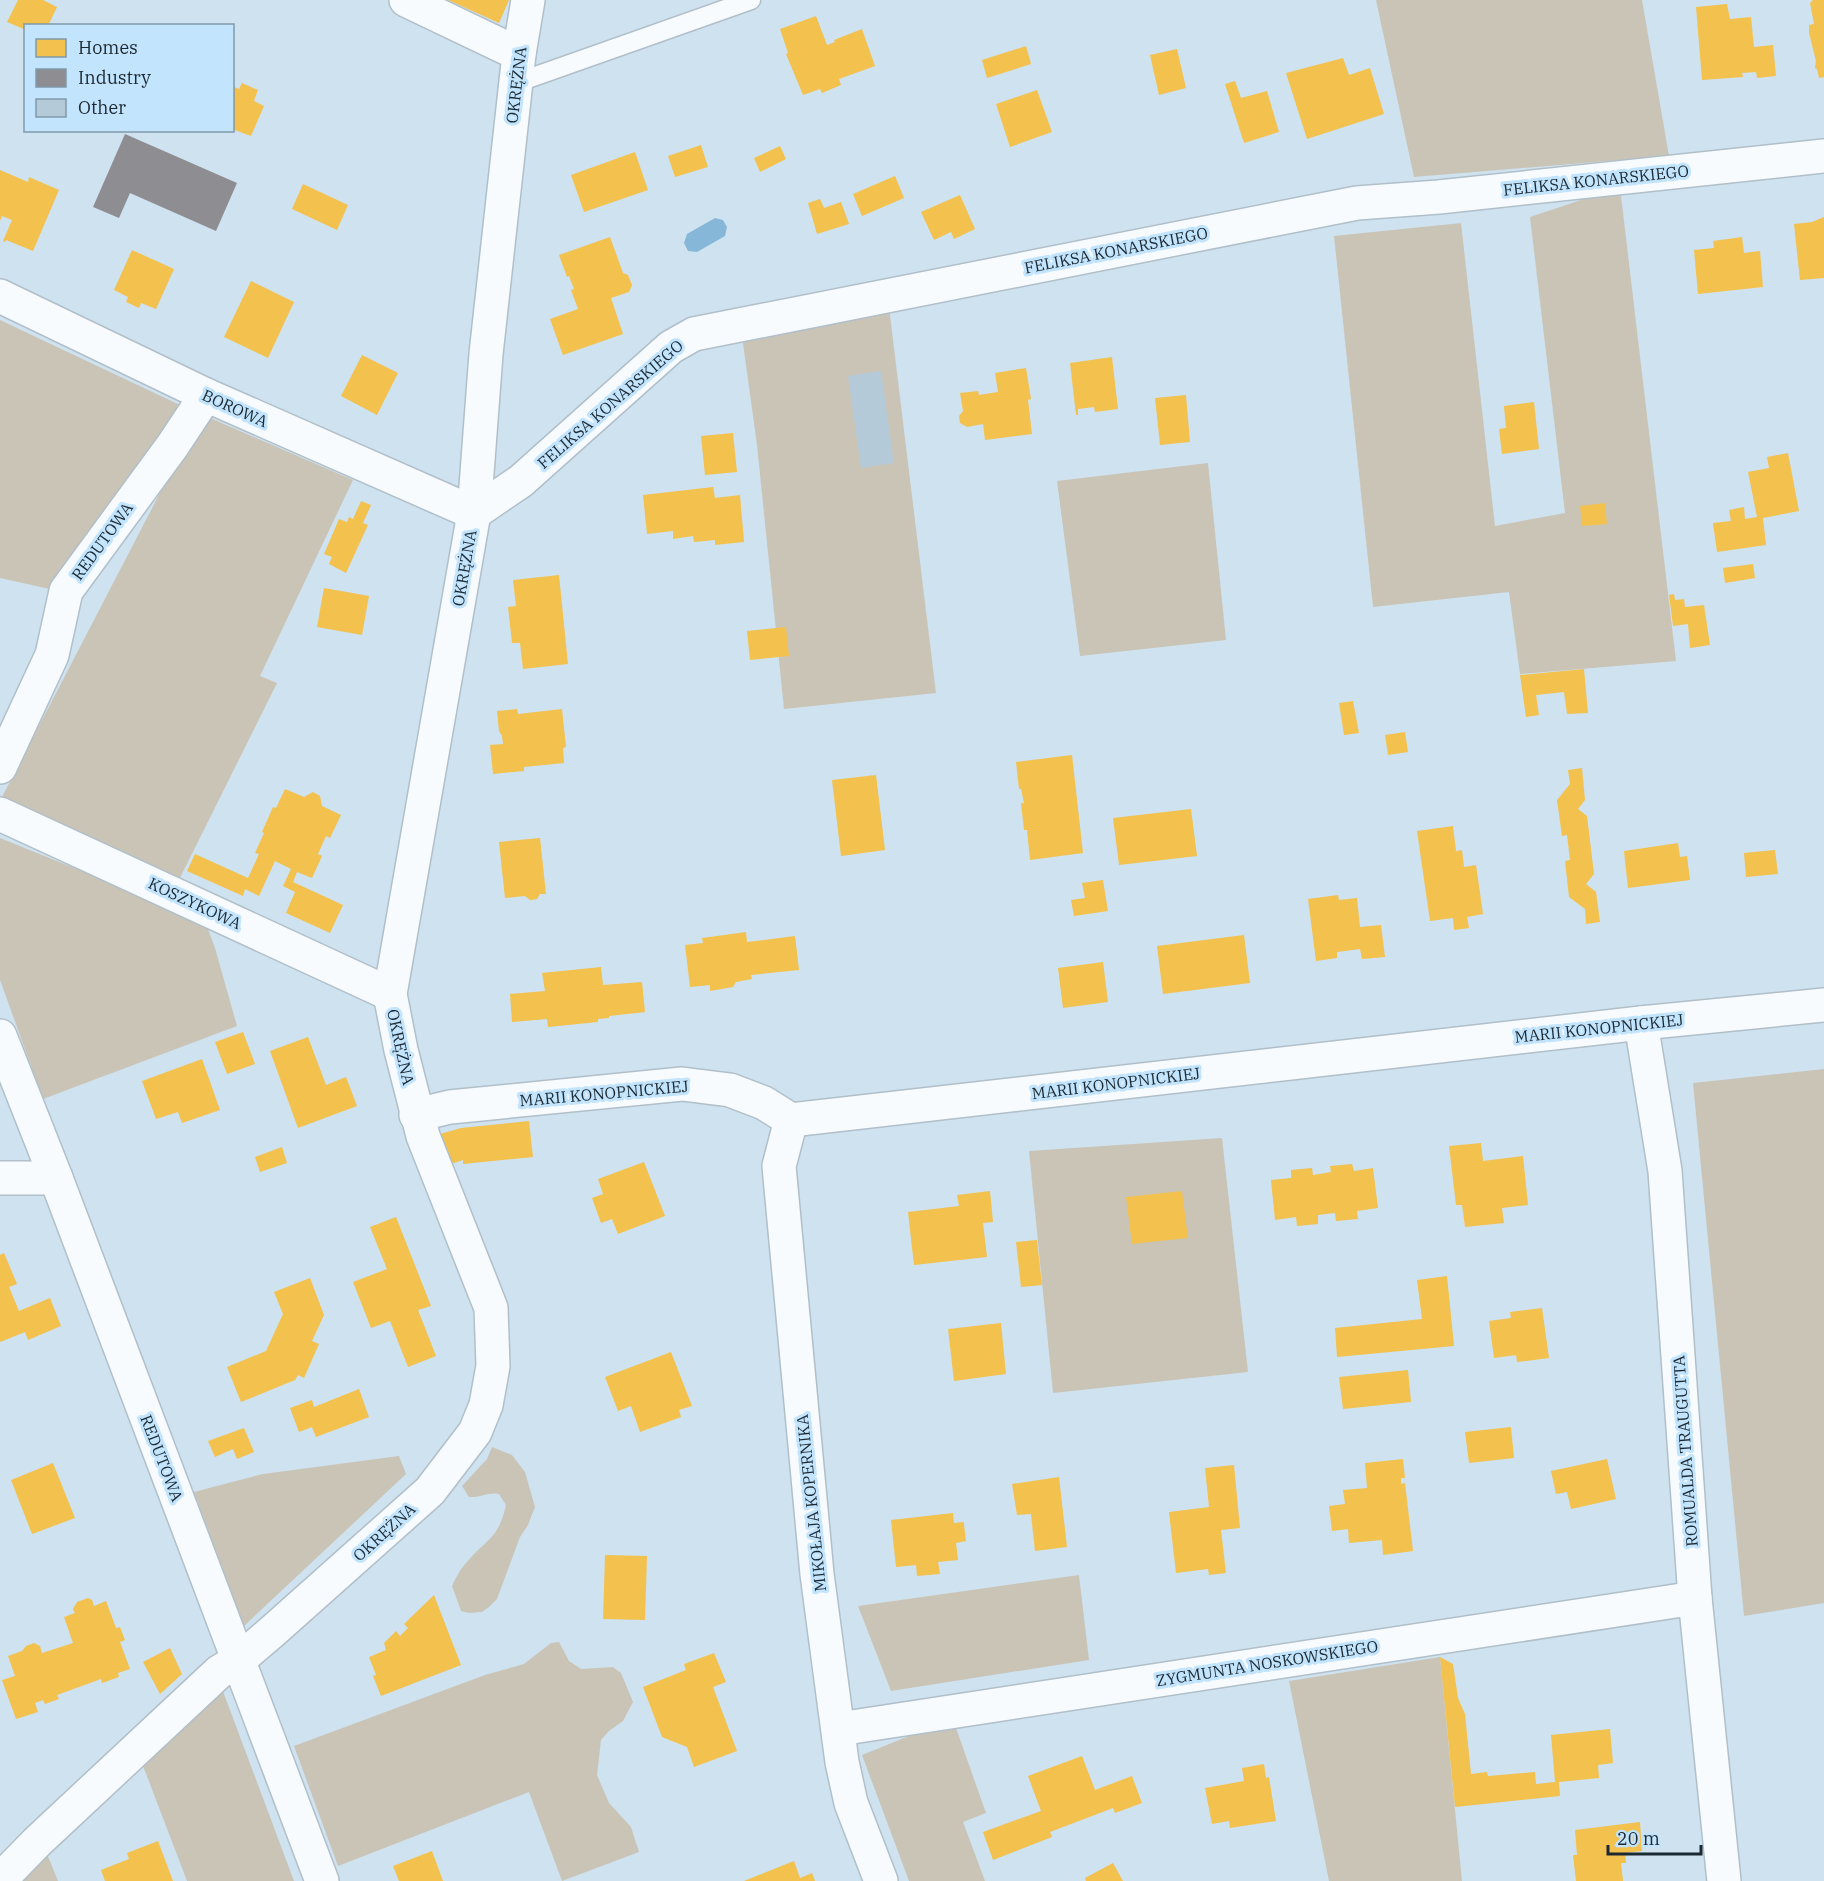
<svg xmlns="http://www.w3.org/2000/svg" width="1824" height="1881" viewBox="0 0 1824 1881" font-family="'IBM Plex Serif',serif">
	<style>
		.green { fill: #cac4b7 }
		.water { fill: #86b7d9 }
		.homes { fill: #f2c14e }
		.industry { fill: #8d8d92 }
		.building { fill: #b5cad8 }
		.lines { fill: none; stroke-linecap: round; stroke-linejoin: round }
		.service-casing { stroke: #b0bfc9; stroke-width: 21 }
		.minor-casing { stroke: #b0bfc9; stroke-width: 36 }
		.service { stroke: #f8fbfd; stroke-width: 18 }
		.minor { stroke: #f8fbfd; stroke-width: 33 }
		.labels { text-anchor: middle; stroke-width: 6; stroke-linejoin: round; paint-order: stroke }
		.street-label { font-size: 16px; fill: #1c2932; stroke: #c2e4fc }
	</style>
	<rect width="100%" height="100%" fill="#cfe2ef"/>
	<g class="green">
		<polygon points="1376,0 1642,0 1669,156 1414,177"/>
		<polygon points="1620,187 1676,661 1520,674 1509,592 1373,607 1334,236 1461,223 1495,526 1565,513 1530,217"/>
		<polygon points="889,307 936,693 784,709 757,445 742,336"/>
		<polygon points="0,320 180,405 63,592 0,578"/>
		<polygon points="201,414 353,480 260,676 277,683 178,882 2,797"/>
		<polygon points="1208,463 1226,640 1080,656 1057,481"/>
		<polygon points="0,838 205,921 215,948 237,1026 43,1099 0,980"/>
		<polygon points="1824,1069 1824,1603 1744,1616 1693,1083"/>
		<polygon points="1222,1138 1248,1372 1053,1393 1029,1151"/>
		<path d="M492 1447 512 1455 525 1472 535 1507 528 1525 520 1537 497 1599 489 1607 482 1612 469 1613 461 1611 452 1586C456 1578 460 1569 467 1562 487 1538 498 1540 506 1505L499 1494C488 1492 480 1498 469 1497L462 1486 487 1459Z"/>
		<polygon points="399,1456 406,1474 244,1626 194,1492 263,1474"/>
		<polygon points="1079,1575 1089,1660 891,1691 858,1606"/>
		<polygon points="559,1642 569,1661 581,1669 613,1667 621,1673 633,1702 623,1721 609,1731 601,1740 597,1775 609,1803 631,1827 639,1852 562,1881 529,1792 338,1866 294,1746 485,1675 524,1664 551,1643"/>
		<polygon points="1440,1657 1462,1881 1329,1881 1289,1681"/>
		<polygon points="221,1686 294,1881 187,1881 140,1758"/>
		<polygon points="956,1728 986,1813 963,1822 985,1881 909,1881 862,1755 909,1736"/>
		<polygon points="47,1854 58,1881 8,1881"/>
	</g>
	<polygon class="water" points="715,218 723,220 727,227 725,236 697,252 688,251 684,243 687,234"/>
	<g class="homes">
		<polygon points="18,0 43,0 57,7 48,26 26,26 26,30 7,22"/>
		<polygon points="448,0 509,0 499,23"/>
		<polygon points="1813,0 1824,0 1824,77 1819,78 1817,69 1815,68 1816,61 1809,33 1809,25 1814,24 1810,3"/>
		<polygon points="1727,4 1730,19 1751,17 1754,47 1773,45 1776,76 1757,78 1756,72 1742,73 1743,77 1702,80 1696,7"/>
		<polygon points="816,16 827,45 835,42 834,40 862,29 875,66 839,79 841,85 822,93 820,89 803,95 786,54 788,53 780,29"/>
		<polygon points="1026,46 1031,64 987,78 982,60"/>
		<polygon points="1177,49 1186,88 1159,95 1150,55"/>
		<polygon points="1343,58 1349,75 1370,68 1384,114 1307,139 1286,73"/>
		<polygon points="1235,81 1241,98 1267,91 1279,132 1244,143 1225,84"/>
		<polygon points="242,83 258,90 254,101 264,106 251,136 232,129 232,86 239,89"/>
		<polygon points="1037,90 1052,132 1010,147 996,104"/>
		<polygon points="701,145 708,167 675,177 668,156"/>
		<polygon points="780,146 786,159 760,172 754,158"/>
		<polygon points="635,152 648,190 584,212 571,175"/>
		<polygon points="0,170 28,182 29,177 59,190 33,251 6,240 5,242 3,241 12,220 2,216 0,221"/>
		<polygon points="895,176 904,198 862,216 853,194"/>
		<polygon points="303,184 348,205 337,230 292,209"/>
		<polygon points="960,195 975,229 954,239 951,232 934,240 921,212"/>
		<polygon points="820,199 824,208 841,202 849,224 817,234 808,203"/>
		<polygon points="1824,217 1824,278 1800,280 1794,224 1812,222"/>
		<polygon points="610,237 623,273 628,275 632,285 629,292 611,298 623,334 563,355 550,319 578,309 571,290 574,289 569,276 567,277 559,255"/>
		<polygon points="1742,237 1744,253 1760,251 1763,287 1698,294 1694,250 1714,248 1713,241"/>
		<polygon points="132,250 174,269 156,309 141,303 139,308 126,302 128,297 114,290"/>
		<polygon points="251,281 294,302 268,358 224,337"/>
		<polygon points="362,355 398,373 377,415 341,396"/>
		<polygon points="1112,357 1118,409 1095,412 1094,407 1078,409 1078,415 1076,415 1070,363"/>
		<polygon points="1026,368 1031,399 1028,400 1032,434 985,440 983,424 967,427 960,423 959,416 963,411 960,393 978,391 979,395 998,392 995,373"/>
		<polygon points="1186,395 1190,442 1160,445 1155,398"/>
		<polygon points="1534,402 1539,449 1502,454 1499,429 1506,428 1504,406"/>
		<polygon points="733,433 737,472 705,475 701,436"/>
		<polygon points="1788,453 1799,511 1763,518 1766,545 1717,552 1713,523 1731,521 1729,510 1744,507 1745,519 1757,517 1748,472 1769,468 1767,457"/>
		<polygon points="713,487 715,498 740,495 744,542 715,545 715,540 694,542 693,536 673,539 673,531 647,534 643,495"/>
		<polygon points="361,501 371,505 363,523 368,525 346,573 329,564 332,557 324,554 339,519 347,522 349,517 353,519"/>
		<polygon points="1605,503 1607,524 1582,526 1580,506"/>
		<polygon points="1753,564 1755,578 1725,583 1723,568"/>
		<polygon points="559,575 568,664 523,669 520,643 512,643 508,607 516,606 513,580"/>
		<polygon points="324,588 369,596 362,635 317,627"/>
		<polygon points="1674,594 1675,600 1684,599 1685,607 1704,605 1710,645 1690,648 1688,624 1673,626 1669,595"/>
		<polygon points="786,627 789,656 750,660 747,631"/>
		<polygon points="1584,669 1588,713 1567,714 1564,692 1536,695 1539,715 1526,717 1520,675"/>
		<polygon points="1353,701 1359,733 1344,735 1339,703"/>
		<polygon points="517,709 518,714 562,709 566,747 563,748 564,763 524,767 524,771 493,774 490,745 503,744 502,736 499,731 497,711"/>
		<polygon points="1405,732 1408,752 1388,755 1385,735"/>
		<polygon points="1072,755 1083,853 1030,860 1027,830 1024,830 1021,803 1024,803 1021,789 1019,789 1016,762"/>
		<polygon points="1582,768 1585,800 1578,809 1587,816 1594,874 1586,884 1596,892 1600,922 1586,924 1585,909 1569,897 1565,861 1570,860 1567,835 1562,836 1557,800 1570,784 1568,770"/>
		<polygon points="876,775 885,850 841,856 832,780"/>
		<polygon points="285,789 304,797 313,792 320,796 322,806 341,815 330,838 326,836 318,854 322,856 312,878 297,872 293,882 343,905 330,933 286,913 295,892 283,886 291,869 275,861 259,896 245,889 243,896 187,871 195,854 248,878 259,854 255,853 264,833 262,832 273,807 276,808"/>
		<polygon points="1191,809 1197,856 1119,865 1113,818"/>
		<polygon points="1453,826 1456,851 1462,850 1464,867 1476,865 1483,914 1467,917 1469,928 1454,930 1453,918 1430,921 1417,831"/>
		<polygon points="540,838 546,894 540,894 537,899 530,900 525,896 505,898 499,842"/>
		<polygon points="1678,843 1680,857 1687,856 1690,880 1628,888 1624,851"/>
		<polygon points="1775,850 1778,874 1746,877 1744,853"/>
		<polygon points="1103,880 1108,911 1074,916 1071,900 1085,898 1082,883"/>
		<polygon points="1338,895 1339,900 1357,898 1360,927 1381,925 1385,957 1362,959 1360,949 1337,952 1337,958 1316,961 1308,899"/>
		<polygon points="746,932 747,942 795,936 799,970 751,975 752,979 736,982 733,987 710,991 710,985 690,987 685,945 703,943 702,938"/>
		<polygon points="1244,935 1250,983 1163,994 1157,946"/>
		<polygon points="1103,962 1108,1002 1063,1008 1058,968"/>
		<polygon points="601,967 603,985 642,982 645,1012 609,1016 609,1018 598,1019 598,1022 548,1027 547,1019 512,1022 510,994 545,991 542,973"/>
		<polygon points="243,1032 255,1064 227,1074 215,1042"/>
		<polygon points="308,1037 326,1085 346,1077 357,1106 298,1128 270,1051"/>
		<polygon points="202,1059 220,1110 182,1123 178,1112 156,1119 142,1081"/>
		<polygon points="529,1121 533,1157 463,1164 463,1160 451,1164 440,1134 461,1128"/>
		<polygon points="1481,1143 1483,1161 1523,1156 1528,1205 1502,1208 1504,1223 1465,1227 1462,1205 1456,1205 1449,1146"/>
		<polygon points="282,1147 287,1163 260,1172 255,1157"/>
		<polygon points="644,1162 665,1216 618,1234 612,1219 601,1223 592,1198 603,1194 598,1179"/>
		<polygon points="1352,1164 1354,1171 1373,1168 1378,1208 1357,1211 1358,1219 1336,1221 1335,1213 1318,1215 1318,1224 1297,1226 1296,1217 1275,1220 1271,1180 1291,1178 1291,1170 1312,1168 1313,1175 1331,1172 1330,1166"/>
		<polygon points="990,1191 993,1222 983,1223 987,1257 914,1265 908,1212 959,1206 957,1195"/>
		<polygon points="1182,1191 1188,1238 1132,1244 1126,1197"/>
		<polygon points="396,1217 431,1306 418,1310 436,1356 408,1367 390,1321 371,1328 353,1282 387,1269 370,1227"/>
		<polygon points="1037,1240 1042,1285 1021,1287 1016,1242"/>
		<polygon points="4,1253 17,1284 9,1287 19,1311 50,1298 61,1326 28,1340 25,1332 0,1342 0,1255"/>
		<polygon points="1447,1276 1454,1346 1337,1357 1335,1328 1422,1319 1417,1280"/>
		<polygon points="310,1278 324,1315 312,1341 319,1344 304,1378 298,1375 295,1380 241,1402 227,1367 266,1351 283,1314 274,1292"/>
		<polygon points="1542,1308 1549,1358 1517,1362 1516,1355 1494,1358 1489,1321 1511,1318 1510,1312"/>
		<polygon points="1001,1323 1006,1374 954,1381 948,1329"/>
		<polygon points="671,1352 692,1406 679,1410 681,1417 640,1432 631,1406 618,1411 605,1377"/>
		<polygon points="1408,1370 1411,1402 1343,1409 1339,1377"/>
		<polygon points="359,1389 369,1417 316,1437 312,1427 299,1432 290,1408 312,1400 314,1407"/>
		<polygon points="1511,1427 1514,1458 1469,1463 1465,1432"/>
		<polygon points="244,1428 254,1452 237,1459 233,1449 215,1457 208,1441"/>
		<polygon points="1403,1459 1405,1478 1401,1478 1401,1484 1405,1483 1413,1551 1383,1555 1382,1540 1349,1543 1348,1529 1332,1531 1329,1506 1345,1504 1343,1490 1367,1488 1365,1463"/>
		<polygon points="1607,1459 1616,1499 1571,1509 1567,1492 1556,1494 1551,1471"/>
		<polygon points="53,1463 75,1518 32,1534 11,1480"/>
		<polygon points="1234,1465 1240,1528 1221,1530 1226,1573 1209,1575 1208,1569 1176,1573 1169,1512 1209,1507 1205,1468"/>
		<polygon points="1059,1477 1067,1547 1035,1551 1031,1514 1017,1515 1012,1484"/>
		<polygon points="953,1513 954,1523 964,1522 964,1525 966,1541 956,1543 958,1560 938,1562 940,1574 917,1576 916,1565 896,1567 891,1520"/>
		<polygon points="605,1555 647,1556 645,1620 603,1619"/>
		<polygon points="434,1595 461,1665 381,1696 373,1676 376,1675 369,1657 386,1650 384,1643 396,1631 400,1636 408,1628 404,1624"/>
		<polygon points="88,1598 92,1600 94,1606 106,1601 116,1628 120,1627 125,1640 120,1642 130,1669 118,1673 119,1677 102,1683 101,1679 57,1695 59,1699 45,1704 43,1700 35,1703 38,1712 16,1719 2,1680 15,1676 8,1656 22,1651 26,1646 34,1643 40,1646 42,1653 73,1643 64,1617 75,1613 73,1609 77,1602"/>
		<polygon points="170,1648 182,1674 160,1694 143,1662"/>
		<polygon points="714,1653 726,1682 713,1687 737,1751 694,1767 687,1747 662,1737 643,1687 686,1670 684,1664"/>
		<polygon points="1440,1657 1453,1664 1458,1698 1465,1714 1471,1774 1487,1772 1488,1776 1535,1772 1536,1784 1555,1782 1551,1735 1610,1729 1613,1763 1598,1765 1599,1778 1559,1782 1560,1796 1455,1807"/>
		<polygon points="1082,1756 1095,1790 1132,1776 1142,1803 1115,1813 1113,1808 1050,1832 1052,1837 993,1860 983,1832 1041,1811 1028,1776"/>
		<polygon points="1264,1764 1266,1778 1269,1777 1276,1821 1230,1828 1229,1821 1212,1824 1205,1788 1244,1781 1242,1768"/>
		<polygon points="1640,1822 1642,1851 1625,1853 1626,1863 1621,1863 1623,1881 1576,1881 1573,1855 1577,1855 1575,1830"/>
		<polygon points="158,1841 173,1881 105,1881 101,1870 129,1859 127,1853"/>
		<polygon points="432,1851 443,1881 399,1881 393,1866"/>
		<polygon points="794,1861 800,1878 812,1873 815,1881 744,1881"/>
		<polygon points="1113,1863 1123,1881 1086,1881 1085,1878"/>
	</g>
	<polygon class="industry" points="125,134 237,183 216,231 130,193 119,218 93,207"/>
	<polygon class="building" points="881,371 894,463 861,468 848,376"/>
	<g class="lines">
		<g class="service-casing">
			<polyline id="service" points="516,83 751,0"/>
		</g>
		<g class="minor-casing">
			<g id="minor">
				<polyline points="406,0 519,54"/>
				<polyline points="0,296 206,395 474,513 521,481 671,347 694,334 1357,203 1439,197 1824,156"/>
				<polyline points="0,767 52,655 66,591 173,445 206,395"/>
				<polyline points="0,814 390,994"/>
				<polyline points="1641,1023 1665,1171 1695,1598 1724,1881"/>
				<polyline points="0,1036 56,1178 322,1881"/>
				<polyline points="416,1115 450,1107 682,1084 730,1090 764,1103 791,1120 1641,1023 1824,1005"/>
				<polyline points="791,1120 779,1166 817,1574 842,1762 851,1803 881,1881"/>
				<polyline points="0,1178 56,1178"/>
				<polyline points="839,1729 1695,1598"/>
				<polyline points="0,1880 37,1842 219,1672 239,1660 274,1630 430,1491 475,1432 486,1405 493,1366 491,1308 423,1136 401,1050 390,994 474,513 486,354 519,54 528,0"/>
			</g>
		</g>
		<use href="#service" class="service"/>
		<use href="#minor" class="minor"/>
	</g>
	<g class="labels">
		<g class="street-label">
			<text transform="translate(516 85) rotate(-83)" y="6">OKRĘŻNA</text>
			<text transform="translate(1596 180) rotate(-6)" y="6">FELIKSA KONARSKIEGO</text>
			<text transform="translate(1116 250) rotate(-11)" y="6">FELIKSA KONARSKIEGO</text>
			<text transform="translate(610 404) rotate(-41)" y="6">FELIKSA KONARSKIEGO</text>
			<text transform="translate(235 408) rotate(24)" y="6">BOROWA</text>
			<text transform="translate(102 541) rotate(-54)" y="6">REDUTOWA</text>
			<text transform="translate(464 568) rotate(-80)" y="6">OKRĘŻNA</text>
			<text transform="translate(195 903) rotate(25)" y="6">KOSZYKOWA</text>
			<text transform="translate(1599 1028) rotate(-6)" y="6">MARII KONOPNICKIEJ</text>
			<text transform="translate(401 1047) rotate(78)" y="6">OKRĘŻNA</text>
			<text transform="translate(1116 1083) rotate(-7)" y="6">MARII KONOPNICKIEJ</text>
			<text transform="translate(604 1093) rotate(-5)" y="6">MARII KONOPNICKIEJ</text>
			<text transform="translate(1685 1451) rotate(-94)" y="6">ROMUALDA TRAUGUTTA</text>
			<text transform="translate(162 1458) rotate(69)" y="6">REDUTOWA</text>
			<text transform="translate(811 1503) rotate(-96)" y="6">MIKOŁAJA KOPERNIKA</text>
			<text transform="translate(384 1532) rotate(-42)" y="6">OKRĘŻNA</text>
			<text transform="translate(1267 1663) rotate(-9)" y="6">ZYGMUNTA NOSKOWSKIEGO</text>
		</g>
	</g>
	<rect x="24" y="24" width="210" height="108" fill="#c2e4fc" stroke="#8099ab" stroke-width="1.5"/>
	<rect x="36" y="39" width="30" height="18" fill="#f2c14e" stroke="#8099ab" stroke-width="1.5"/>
	<text x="78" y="54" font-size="18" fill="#1c2932">Homes</text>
	<rect x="36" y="69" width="30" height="18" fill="#8d8d92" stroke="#8099ab" stroke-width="1.5"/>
	<text x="78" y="84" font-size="18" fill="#1c2932">Industry</text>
	<rect x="36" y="99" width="30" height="18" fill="#b5cad8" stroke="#8099ab" stroke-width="1.5"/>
	<text x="78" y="114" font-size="18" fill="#1c2932">Other</text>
	<path d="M1608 1845v9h93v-9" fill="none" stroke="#1c2932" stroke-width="3"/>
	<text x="1617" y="1845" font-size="18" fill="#1c2932" stroke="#c2e4fc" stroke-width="4.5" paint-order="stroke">20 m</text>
</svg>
